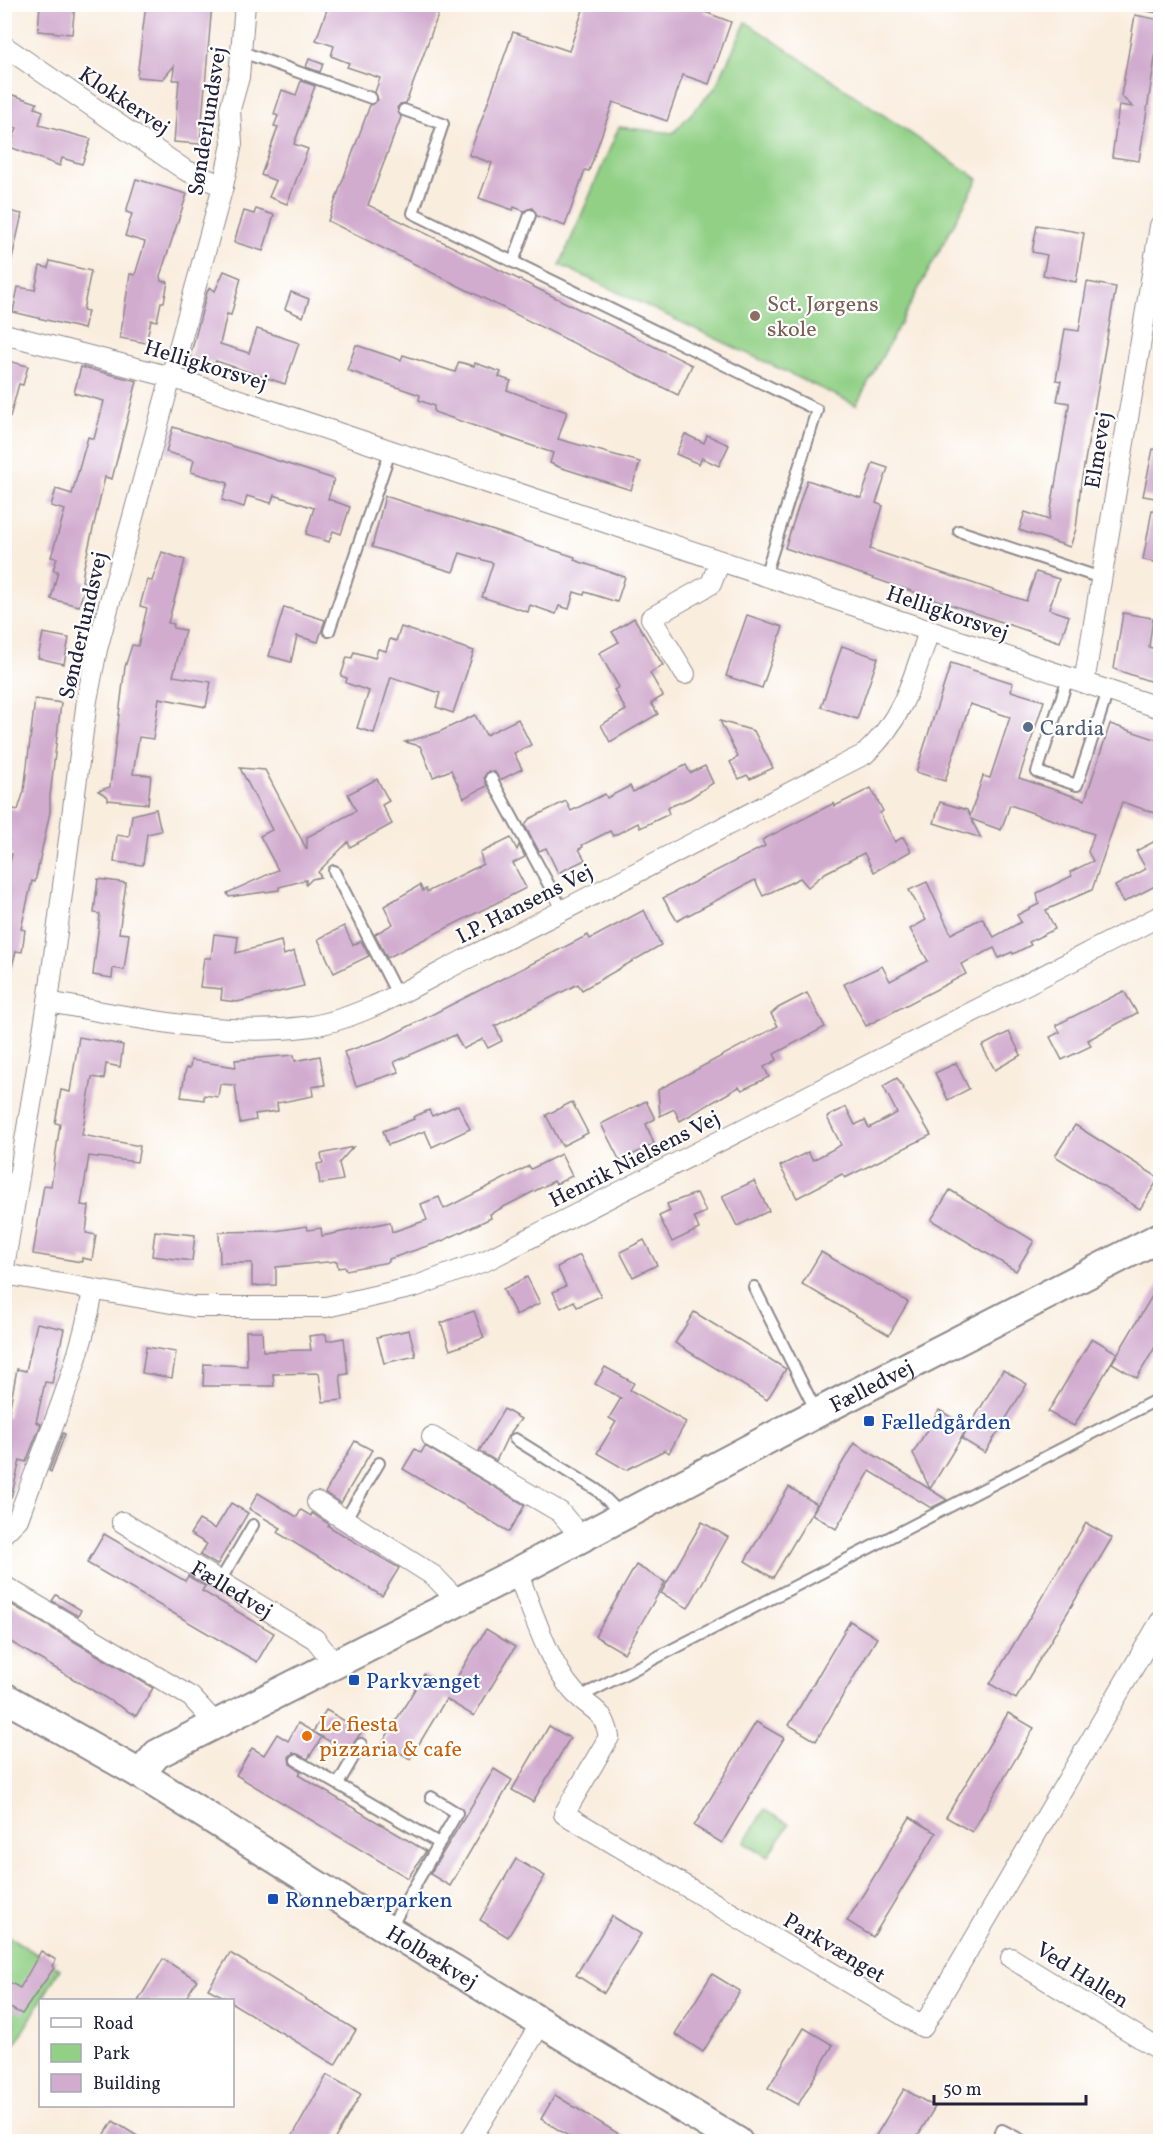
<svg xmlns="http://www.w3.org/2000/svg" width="1165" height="2146" viewBox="0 0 1165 2146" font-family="Vollkorn,serif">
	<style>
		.green { fill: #92d086; stroke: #5a7960; stroke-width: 1.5 }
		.building { fill: #d1accf }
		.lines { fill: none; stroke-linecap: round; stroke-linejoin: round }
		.lane-casing { stroke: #8e888c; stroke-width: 14 }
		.street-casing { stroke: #8e888c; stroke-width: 22 }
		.secondary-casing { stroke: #8e888c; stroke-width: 32 }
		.lane { stroke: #fff; stroke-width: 10 }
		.street { stroke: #fff; stroke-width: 20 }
		.secondary { stroke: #fff; stroke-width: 28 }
		.education-dot { fill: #8d6e63; stroke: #fff; stroke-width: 2 }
		.service-dot { fill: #5c6f8a; stroke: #fff; stroke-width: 2 }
		.transit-dot { fill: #1a4fb4; stroke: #fff; stroke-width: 2 }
		.food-dot { fill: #e8710a; stroke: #fff; stroke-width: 2 }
		.labels { text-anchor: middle; stroke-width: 4.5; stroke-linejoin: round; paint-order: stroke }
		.street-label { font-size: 22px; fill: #22223b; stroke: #fff }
		.education-label { font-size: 22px; fill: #785e54; stroke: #fff; text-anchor: start }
		.service-label { font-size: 22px; fill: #4e5e75; stroke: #fff; text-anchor: start }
		.transit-label { font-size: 22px; fill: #164399; stroke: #fff; text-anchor: start }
		.food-label { font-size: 22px; fill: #c56008; stroke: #fff; text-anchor: start }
	</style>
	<rect width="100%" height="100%" fill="#fff"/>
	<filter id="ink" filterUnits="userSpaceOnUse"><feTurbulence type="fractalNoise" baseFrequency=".0167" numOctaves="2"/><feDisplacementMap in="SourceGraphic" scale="12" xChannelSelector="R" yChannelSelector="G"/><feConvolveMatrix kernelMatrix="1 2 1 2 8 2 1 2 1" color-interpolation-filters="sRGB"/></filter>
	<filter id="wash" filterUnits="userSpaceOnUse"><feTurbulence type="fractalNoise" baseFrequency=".008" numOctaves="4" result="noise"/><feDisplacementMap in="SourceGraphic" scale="24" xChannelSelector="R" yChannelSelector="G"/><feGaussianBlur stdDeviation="1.35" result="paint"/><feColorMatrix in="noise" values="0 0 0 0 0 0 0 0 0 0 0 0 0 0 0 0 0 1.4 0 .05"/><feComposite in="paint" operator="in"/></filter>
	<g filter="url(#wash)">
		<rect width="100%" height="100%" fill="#f9edde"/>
		<g class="green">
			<polygon points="746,22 978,179 856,405 560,265 619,127 673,133 715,88"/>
			<polygon points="764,1810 789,1824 768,1857 744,1843"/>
			<polygon points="5,1934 60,1969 5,2061"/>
		</g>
		<g id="blocks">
			<g class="building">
				<polygon points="40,4 75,4 72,34 38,31"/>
				<polygon points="146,4 212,4 200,144 174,142 179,80 173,80 174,66 163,79 137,77"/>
				<polygon points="329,4 442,4 406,103 400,104 397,108 401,117 368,205 692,365 678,395 328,221 370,105 378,100 375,92 380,78 347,67 349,63 331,56 334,46 316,40"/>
				<polygon points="585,4 708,4 705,12 731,22 709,84 683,75 667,121 613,102 589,171 585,170 565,226 537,216 532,208 524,211 514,207 513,210 479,198 492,163 469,155 513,32 569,51"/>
				<polygon points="1135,15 1161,20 1139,161 1112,157 1119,105 1133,107 1121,96"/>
				<polygon points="309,59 323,64 320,72 306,67"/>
				<polygon points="301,81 315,86 294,144 308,149 287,204 269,197 276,181 261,175 278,127 274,126 278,116 274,114 282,90 296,95"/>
				<polygon points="10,94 37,103 35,108 43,111 39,125 91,139 82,164 62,158 60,166 10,147 17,128 4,124 4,109"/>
				<polygon points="136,179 187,194 160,276 161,281 168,282 164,302 161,302 157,321 151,320 146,343 120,338 130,274 135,275 145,242 125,236 132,214 126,212"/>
				<polygon points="256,209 274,215 263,251 234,242 244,211 254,214"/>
				<polygon points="4,210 22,214 11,263 4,262"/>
				<polygon points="1037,225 1084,233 1076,282 1043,275 1047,255 1032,252"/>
				<polygon points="50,261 91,271 83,310 88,311 84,329 13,312 18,287 35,290 40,266 48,268"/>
				<polygon points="224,271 241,278 231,315 227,314 220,344 249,353 257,329 299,343 285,384 216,361 215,364 190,357 207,292 210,287 215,291"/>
				<polygon points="1087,282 1116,287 1081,483 1076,529 1070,547 1019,530 1025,512 1049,520 1069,405 1069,403 1057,401 1061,381 1056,380 1065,329 1079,331"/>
				<polygon points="291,292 309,299 303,317 285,309"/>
				<polygon points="356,345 401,360 403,355 455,372 459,362 474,366 475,363 501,372 499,377 511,381 507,390 567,412 558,439 640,462 631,490 559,467 550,463 553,453 434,412 434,406 419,400 420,395 347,370"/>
				<polygon points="4,360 28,366 23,385 19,384 10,417 4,416"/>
				<polygon points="81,367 137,381 112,479 105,477 84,567 82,581 86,582 79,606 51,599 58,571 53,570 57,558 51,557 65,510 51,506 56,489 72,494 88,437 94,439 104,401 74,393"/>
				<polygon points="173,427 334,479 328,499 350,507 341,534 333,531 329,542 306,534 314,508 274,495 271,503 247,496 244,507 222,500 228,483 191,472 194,460 166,452"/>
				<polygon points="685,434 704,443 707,435 729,445 719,466 702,458 699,464 676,454"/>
				<polygon points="1153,449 1161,450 1161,499 1143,496"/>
				<polygon points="873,463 888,468 876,503 883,506 870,549 1026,601 1036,572 1059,579 1049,609 1069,616 1060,642 785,548 807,480 861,498"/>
				<polygon points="385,496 575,557 574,560 625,577 617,602 585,592 584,595 574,592 569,609 559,606 556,614 530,605 528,612 482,597 493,563 460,553 453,572 372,547"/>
				<polygon points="1152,510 1161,511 1161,563 1143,560"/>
				<polygon points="162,552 185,560 168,623 174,624 173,628 185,630 173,676 211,682 206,707 159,698 153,739 139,737 133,774 151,775 148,804 108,800 108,797 98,791 110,787 125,667 132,645 138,646 147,608 140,606 147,580 152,581"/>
				<polygon points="284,607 325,620 318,642 297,636 291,662 269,656"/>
				<polygon points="1123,613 1153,618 1149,647 1161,651 1161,685 1114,669"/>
				<polygon points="747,615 783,627 762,688 726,676"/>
				<polygon points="634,618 663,665 650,673 663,696 651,703 658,714 610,742 601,725 626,710 614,690 619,687 599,653 619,642 612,632"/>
				<polygon points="401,627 474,651 453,713 436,707 440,693 391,677 374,733 357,728 369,691 346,683 347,678 341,676 347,657 352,658 354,652 375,658 378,649 386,651 390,639 396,641"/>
				<polygon points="43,633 69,638 64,664 38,658"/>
				<polygon points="842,646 878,658 857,719 821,707"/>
				<polygon points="951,663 1013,683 1011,691 1044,701 1019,778 1085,800 1110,724 1161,741 1161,815 1122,802 1092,890 1046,910 1055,929 1029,942 1031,945 1013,954 1012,952 999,958 994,948 961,964 966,974 866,1026 844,984 882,966 890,981 928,961 910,929 926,920 909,890 927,882 951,934 982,918 994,937 1021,922 1017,915 1039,904 1037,893 1072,876 1070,872 1093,861 1088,852 1094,834 1010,805 1001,830 971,819 981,838 934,823 940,802 967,810 970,816 983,776 990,778 1010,717 970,704 945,781 916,772"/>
				<polygon points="35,699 61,703 50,796 50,812 35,882 32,881 21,929 25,930 22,952 16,951 11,970 4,970 4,888 12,854 6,853 9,839 4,838 4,807 18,810 24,791"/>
				<polygon points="475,715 486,735 518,719 531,745 514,753 522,769 500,780 495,772 488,771 484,777 487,786 464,798 451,770 433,777 420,746 405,742 437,733"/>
				<polygon points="720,721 754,731 773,768 750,779 747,775 739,779 730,762 738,757"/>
				<polygon points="686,765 690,773 705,766 713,783 690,798 667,808 669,814 640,828 638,823 613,836 610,831 582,845 583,847 579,849 585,860 558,873 546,848 539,851 525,826 529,819 566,801 571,811 605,794 607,798 630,786 633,792"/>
				<polygon points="240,768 265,770 307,850 307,837 356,811 348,794 377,779 389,801 382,805 392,824 350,847 348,842 318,872 321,877 312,879 306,885 306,880 279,887 279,890 229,897 227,893 278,870 260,836 272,830"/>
				<polygon points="871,788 883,811 880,813 895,842 903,837 911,851 874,872 864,853 825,873 808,887 800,878 763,896 755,880 677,921 663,898 765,846 762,840 834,803 835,806"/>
				<polygon points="156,809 161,831 147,834 143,865 114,862 117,835 129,837 132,815"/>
				<polygon points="511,838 517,850 519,845 525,857 513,863 526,888 387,958 375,934 393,924 384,906 420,885 423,891 426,889 427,892 483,864 480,853"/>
				<polygon points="1161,838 1161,897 1155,886 1124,902 1115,886 1146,869 1136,851"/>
				<polygon points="98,879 126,883 119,933 129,934 124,970 113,968 112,978 93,975 100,914 94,913"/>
				<polygon points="644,910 661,945 582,990 578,984 495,1026 502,1041 488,1048 483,1039 463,1049 455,1035 394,1062 399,1072 356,1086 344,1052 386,1038 588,935 590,939"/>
				<polygon points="344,926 353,945 361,941 369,956 334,973 318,939"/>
				<polygon points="214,934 238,937 236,953 281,941 284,955 294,951 304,986 237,1002 221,1000 222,989 200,987 204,958 211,958"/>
				<polygon points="1124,991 1137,1013 1088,1040 1091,1046 1062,1060 1050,1037 1060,1032 1056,1025"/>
				<polygon points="807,993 825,1027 774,1054 777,1060 764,1067 769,1077 742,1090 739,1087 680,1121 674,1109 660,1116 658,1090 778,1026 771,1014 778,1008"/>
				<polygon points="1009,1032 1021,1055 995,1070 982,1046"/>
				<polygon points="79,1037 123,1045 120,1067 106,1064 104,1079 92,1077 82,1135 140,1146 137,1162 89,1156 81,1205 89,1206 86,1233 96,1235 92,1260 82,1258 82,1262 33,1254 44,1185 51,1186 60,1124 55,1123 61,1090 70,1092"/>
				<polygon points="294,1055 295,1061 320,1056 325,1085 312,1087 313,1096 277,1103 278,1111 255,1114 256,1120 240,1123 235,1085 220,1084 218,1097 204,1095 204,1100 181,1097 186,1068 190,1068 191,1060 236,1067 235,1060"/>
				<polygon points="956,1063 969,1089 948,1100 935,1073"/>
				<polygon points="897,1078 931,1135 845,1178 842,1174 797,1198 780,1166 808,1152 813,1160 841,1145 827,1117 846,1107 855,1125 865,1120 869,1128 897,1113 883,1086"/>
				<polygon points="646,1101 655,1119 646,1124 654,1144 620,1161 601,1124"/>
				<polygon points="572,1102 588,1133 562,1146 546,1115"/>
				<polygon points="458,1105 470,1129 432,1147 425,1131 388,1145 383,1131 414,1119 413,1117 429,1110 432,1116"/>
				<polygon points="1075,1125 1159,1178 1140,1209 1055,1156"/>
				<polygon points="353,1147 339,1163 343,1180 320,1184 317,1164 323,1163 321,1154"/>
				<polygon points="561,1154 572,1176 556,1184 554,1181 490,1214 491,1218 442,1241 389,1259 389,1262 346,1270 345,1267 338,1268 337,1261 276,1267 276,1285 252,1286 252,1263 220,1263 219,1232 275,1231 307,1226 308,1230 321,1228 322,1236 390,1222 392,1232 427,1220 421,1204 439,1197 444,1209 529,1166 531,1169"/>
				<polygon points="754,1181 769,1211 737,1226 722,1196"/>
				<polygon points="950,1190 1034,1241 1016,1271 931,1220"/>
				<polygon points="697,1193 706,1212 694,1217 699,1229 672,1242 659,1216 670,1211 667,1204"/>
				<polygon points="155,1231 195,1235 192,1261 152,1256"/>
				<polygon points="644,1240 657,1265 633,1277 620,1252"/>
				<polygon points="821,1252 908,1302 889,1335 802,1284"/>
				<polygon points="580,1255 601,1296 577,1307 574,1301 561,1308 553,1292 566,1286 557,1267"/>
				<polygon points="527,1277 540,1303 516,1315 503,1289"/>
				<polygon points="1161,1281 1161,1337 1137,1378 1112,1363"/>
				<polygon points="474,1311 484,1338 450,1350 441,1323"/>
				<polygon points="694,1312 786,1369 767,1400 675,1343"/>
				<polygon points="37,1323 64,1329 52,1383 45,1382 36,1422 41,1424 26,1462 20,1460 11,1498 4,1498 4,1417 8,1417 17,1369 26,1371"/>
				<polygon points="409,1330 416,1356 384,1363 377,1337"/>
				<polygon points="246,1331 262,1331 263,1351 311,1350 309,1336 326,1334 327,1341 344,1338 348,1374 340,1375 343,1400 323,1402 319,1373 273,1374 274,1386 203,1386 204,1364 247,1366"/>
				<polygon points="1092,1338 1117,1353 1074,1426 1048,1412"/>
				<polygon points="146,1347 176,1352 172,1378 142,1373"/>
				<polygon points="605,1367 634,1383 630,1390 686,1422 669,1453 665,1450 626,1470 597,1453 616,1422 609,1418 621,1398 595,1384"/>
				<polygon points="1003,1370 1027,1384 985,1453 962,1439"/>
				<polygon points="504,1409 521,1419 508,1436 496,1461 479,1451"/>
				<polygon points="939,1410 968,1427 930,1489 913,1453"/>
				<polygon points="63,1433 65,1434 51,1472 49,1471"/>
				<polygon points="355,1441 372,1450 341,1503 325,1493"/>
				<polygon points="854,1443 909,1476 947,1500 931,1508 870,1471 836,1529 812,1514"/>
				<polygon points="425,1446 525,1505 509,1532 403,1469 415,1449 421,1453"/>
				<polygon points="789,1487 817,1504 773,1578 745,1561"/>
				<polygon points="258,1493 297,1517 301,1510 311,1516 312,1513 329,1524 328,1526 399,1568 382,1596 278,1533 281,1528 249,1509"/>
				<polygon points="231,1503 248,1513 217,1565 200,1555 207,1544 190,1534 199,1520 215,1529"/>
				<polygon points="702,1522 728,1537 688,1608 661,1593"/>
				<polygon points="1086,1523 1112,1538 1016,1699 990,1684"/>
				<polygon points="104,1534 185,1581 188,1576 205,1586 202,1591 274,1633 257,1662 87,1563"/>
				<polygon points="636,1565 665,1582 624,1653 595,1636"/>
				<polygon points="56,1595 81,1610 78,1616 52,1601"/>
				<polygon points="4,1600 153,1688 136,1716 4,1638"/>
				<polygon points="850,1621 877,1638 816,1741 789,1725"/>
				<polygon points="486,1629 515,1647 474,1716 446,1699 410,1759 383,1742 424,1674 450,1689"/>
				<polygon points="326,1710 362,1731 348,1752 313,1732"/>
				<polygon points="1008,1713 1034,1728 972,1832 946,1817"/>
				<polygon points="756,1722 784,1738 722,1843 694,1826"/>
				<polygon points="298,1723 322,1737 308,1759 293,1753 289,1757 290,1764 301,1771 298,1775 426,1851 408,1878 236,1775 252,1748 264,1755 277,1734 288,1741"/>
				<polygon points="549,1726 570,1738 533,1802 512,1790"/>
				<polygon points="494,1769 512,1780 450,1886 430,1874"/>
				<polygon points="910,1817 936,1833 873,1937 847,1921"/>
				<polygon points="516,1859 545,1876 508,1937 480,1920"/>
				<polygon points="612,1916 641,1934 604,1993 576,1975"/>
				<polygon points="41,1951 56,1960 52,1966 54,1968 22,2014 4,2005 4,1979 20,1988"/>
				<polygon points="230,1953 356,2030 335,2065 232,2003 232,2001 208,1989"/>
				<polygon points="163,1959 197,1980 184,2001 138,2001"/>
				<polygon points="712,1974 740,1991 703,2052 675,2034"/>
				<polygon points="804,2028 833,2045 798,2105 768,2088"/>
				<polygon points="327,2075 361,2094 333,2142 289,2142"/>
				<polygon points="904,2089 935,2107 914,2142 872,2142"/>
				<polygon points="555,2095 632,2142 578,2142 541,2119"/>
				<polygon points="113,2121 147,2142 100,2142"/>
			</g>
		</g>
	</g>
	<g filter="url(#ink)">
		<use href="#blocks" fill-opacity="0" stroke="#8e888c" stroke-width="1.5"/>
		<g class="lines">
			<g class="lane-casing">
				<g id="lane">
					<polyline points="1144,4 1160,7"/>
					<polyline points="242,52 371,98"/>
					<polyline points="404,110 443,124 413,213 817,410 765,576"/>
					<polyline points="513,262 530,215"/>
					<polyline points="959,531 1101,578"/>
					<polyline points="329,631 391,449"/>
					<polyline points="1068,678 1037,772 1077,785 1108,691"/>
					<polyline points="491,778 563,911"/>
					<polyline points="334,871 397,994"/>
					<polyline points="754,1287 817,1413"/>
					<polyline points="515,1439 597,1490 622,1515"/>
					<polyline points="345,1520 379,1463"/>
					<polyline points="220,1581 253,1525"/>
					<polyline points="580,1697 1160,1398"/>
					<polyline points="296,1760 439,1843"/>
					<polyline points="338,1784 361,1744"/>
					<polyline points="389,1930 457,1813 431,1797"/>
					<polyline points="995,2142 1002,2130 1025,2142"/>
				</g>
			</g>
			<g class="street-casing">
				<g id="street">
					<polyline points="4,46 185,170 223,186"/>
					<polyline points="4,334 171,377 1160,708"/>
					<polyline points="685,674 651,618 711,584 720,561"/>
					<polyline points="1084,683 1160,226"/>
					<path d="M48 1002C133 1017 217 1037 304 1027 357 1022 422 981 470 957 603 892 733 821 865 754 902 721 914 677 929 631"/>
					<polyline points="4,1267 48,1002 87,700 97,649 223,186 232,144 230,109 239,77 245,4"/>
					<polyline points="4,1274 194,1307 326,1307 414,1287 487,1260 1160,916"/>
					<polyline points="432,1437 560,1512 582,1538"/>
					<polyline points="317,1502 434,1576 458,1601"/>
					<path id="s1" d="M122 1522 315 1639 335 1664"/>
					<path d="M4 1533 18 1519C45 1443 79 1370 93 1291"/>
					<path d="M517 1572C532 1608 547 1661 573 1691 590 1710 604 1708 609 1737L564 1814 923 2027 1160 1622"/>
					<polyline points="4,1586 191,1697 216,1724"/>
					<polyline points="1011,1958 1160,2050"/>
					<polyline points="469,2142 541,2023"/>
				</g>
			</g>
			<g class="secondary-casing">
				<g id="secondary">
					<path id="s2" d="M4 1697 140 1774 389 1930 738 2142"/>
					<path id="s3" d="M140 1774 157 1754 517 1572 817 1413 1160 1237"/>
				</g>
			</g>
			<use href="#lane" class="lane"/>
			<use href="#street" class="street"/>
			<use href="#secondary" class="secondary"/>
		</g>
	</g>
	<circle class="education-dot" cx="755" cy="316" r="6"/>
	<circle class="service-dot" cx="1028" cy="727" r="6"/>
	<g class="transit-dot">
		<rect x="863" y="1415" width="12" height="12" rx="3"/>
		<rect x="348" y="1674" width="12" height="12" rx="3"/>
		<rect x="267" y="1893" width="12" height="12" rx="3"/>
	</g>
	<circle class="food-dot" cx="307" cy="1736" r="6"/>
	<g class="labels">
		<g class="street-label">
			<text transform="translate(125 100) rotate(34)" y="8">Klokkervej</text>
			<text transform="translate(206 121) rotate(-81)" y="8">Sønderlundsvej</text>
			<text transform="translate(206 364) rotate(17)" y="8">Helligkorsvej</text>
			<text transform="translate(1097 450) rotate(-81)" y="8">Elmevej</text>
			<text transform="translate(948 612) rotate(19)" y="8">Helligkorsvej</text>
			<text transform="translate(82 625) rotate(-77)" y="8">Sønderlundsvej</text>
			<text transform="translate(524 903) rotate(-27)" y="8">I.P. Hansens Vej</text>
			<text transform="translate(634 1158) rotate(-27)" y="8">Henrik Nielsens Vej</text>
			<text dy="8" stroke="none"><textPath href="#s3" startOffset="830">Fælledvej</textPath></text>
			<text dy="8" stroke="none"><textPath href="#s1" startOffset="129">Fælledvej</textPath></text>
			<text transform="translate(835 1947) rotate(31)" y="8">Parkvænget</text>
			<text dy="8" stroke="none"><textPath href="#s2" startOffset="501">Holbækvej</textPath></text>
			<text transform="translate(1083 1974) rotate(32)" y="8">Ved Hallen</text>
		</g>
		<g class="education-label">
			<text x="767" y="311">Sct. Jørgens<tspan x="767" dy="25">skole</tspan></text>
		</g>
		<g class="service-label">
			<text x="1040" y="735">Cardia</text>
		</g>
		<g class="transit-label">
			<text x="881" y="1429">Fælledgården</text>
			<text x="366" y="1688">Parkvænget</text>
			<text x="285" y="1907">Rønnebærparken</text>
		</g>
		<g class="food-label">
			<text x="319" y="1731">Le fiesta<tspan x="319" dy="25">pizzaria &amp; cafe</tspan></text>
		</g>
	</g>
	<rect width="1165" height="2146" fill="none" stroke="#fff" stroke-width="24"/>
	<rect x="39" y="1999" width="195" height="108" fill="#ffffff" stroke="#a7a7b1" stroke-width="1.5"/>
	<rect x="51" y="2018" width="30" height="9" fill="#ffffff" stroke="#a7a7b1" stroke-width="1.5"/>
	<text x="93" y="2029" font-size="18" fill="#22223b">Road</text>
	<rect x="51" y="2044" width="30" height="18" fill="#92d086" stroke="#a7a7b1" stroke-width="1.5"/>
	<text x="93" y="2059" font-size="18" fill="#22223b">Park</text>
	<rect x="51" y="2074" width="30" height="18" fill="#d1accf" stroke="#a7a7b1" stroke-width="1.5"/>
	<text x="93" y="2089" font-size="18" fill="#22223b">Building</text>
	<path d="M934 2095v9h152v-9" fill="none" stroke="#22223b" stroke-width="3"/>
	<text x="943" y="2095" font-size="18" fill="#22223b" stroke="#ffffff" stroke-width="4.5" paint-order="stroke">50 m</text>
</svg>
